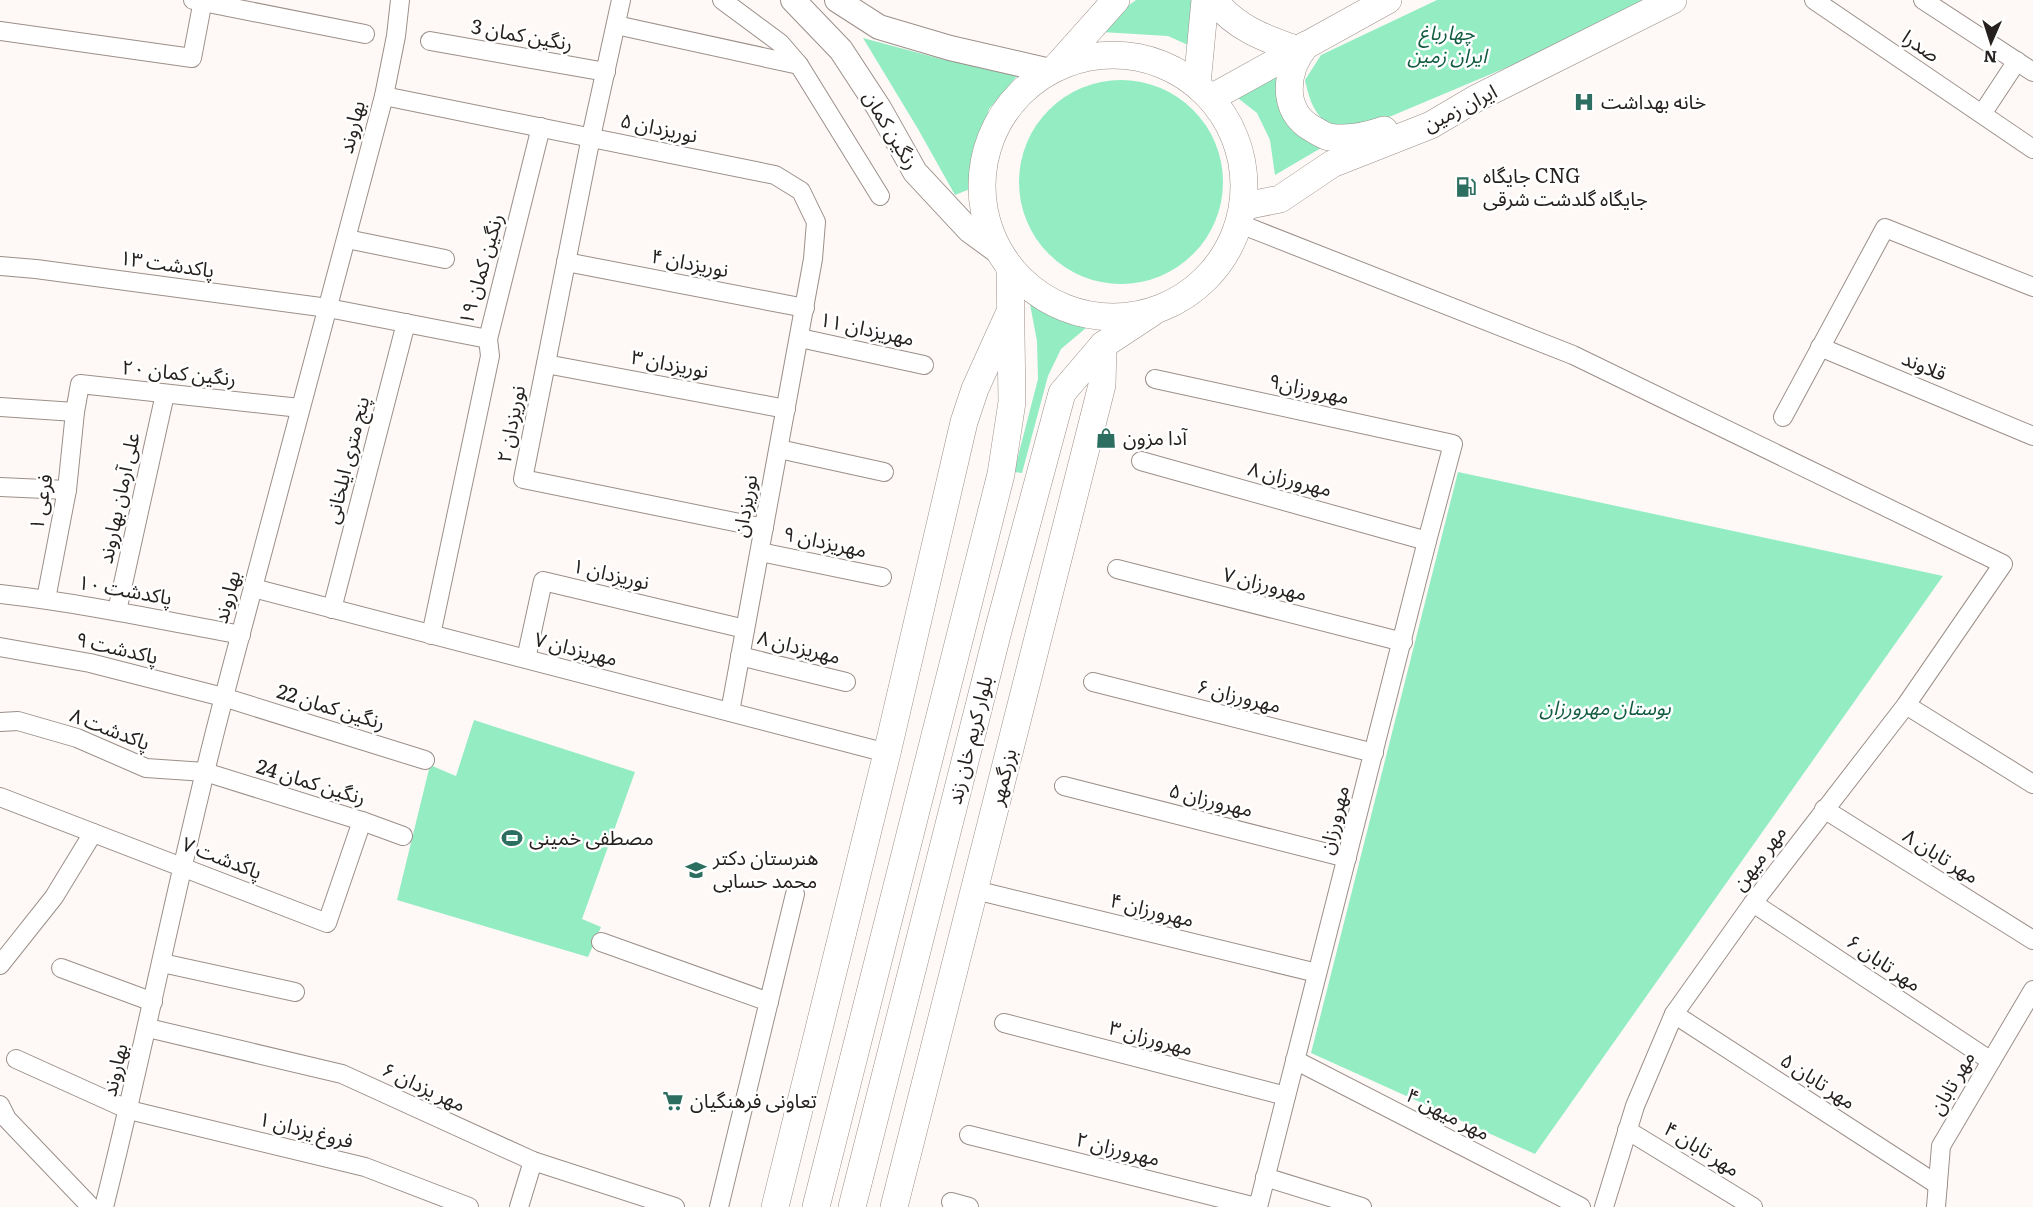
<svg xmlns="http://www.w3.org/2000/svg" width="2033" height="1207" viewBox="0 0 2033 1207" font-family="Literata,'Noto Sans Arabic',serif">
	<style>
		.green { fill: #94ecc3 }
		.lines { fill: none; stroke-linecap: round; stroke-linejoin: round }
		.minor-casing { stroke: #9b8f89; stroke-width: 20 }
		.tertiary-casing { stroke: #9b8f89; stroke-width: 26 }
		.secondary-casing { stroke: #9b8f89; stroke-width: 28 }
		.minor { stroke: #fff; stroke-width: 18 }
		.tertiary { stroke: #fff; stroke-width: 24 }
		.secondary { stroke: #fff; stroke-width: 27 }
		.labels { text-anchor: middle; stroke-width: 5; stroke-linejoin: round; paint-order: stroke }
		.park-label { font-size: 20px; font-style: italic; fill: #115b40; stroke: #fff }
		.street-label { font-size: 20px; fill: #26211f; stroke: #fff }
		.poi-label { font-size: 20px; fill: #26211f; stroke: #fff; text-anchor: start }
	</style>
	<rect width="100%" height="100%" fill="#fef9f6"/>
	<g class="green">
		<polygon points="1136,0 1191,0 1195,35 1188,45 1168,36 1101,32 1117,14"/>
		<path d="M1437 0H1649L1522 61 1363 128C1355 128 1346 130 1339 128 1316 122 1309 100 1305 80L1321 55Z"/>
		<polygon points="863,38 945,60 1021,54 1027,64 989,109 979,142 970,189 955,195 918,129"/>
		<path d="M1278 71C1280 110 1280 131 1321 148L1275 175 1270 140 1257 113 1234 95Z"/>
		<circle cx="1121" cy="182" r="102"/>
		<polygon points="1029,299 1058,318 1086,328 1061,349 1048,376 1022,473 1014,472 1038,379 1037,341"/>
		<polygon points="1458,472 1943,576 1535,1154 1311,1053"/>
		<polygon points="474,720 635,772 582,919 601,927 588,957 397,900 430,765 456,776"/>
	</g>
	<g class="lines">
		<g class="minor-casing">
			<g id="minor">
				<polyline points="193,0 365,34"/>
				<polyline points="621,0 591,137 523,479 764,528"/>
				<polyline points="722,0 780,43 799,65 880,196"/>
				<polyline points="1814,0 2033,149"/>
				<polyline points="1923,0 2033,72"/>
				<polyline points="616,25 799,65"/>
				<polyline points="0,31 192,58 203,0"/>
				<polyline points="430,41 606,72"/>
				<polyline points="384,96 775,175 801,191 816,222 813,259 730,712"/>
				<polyline points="1982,114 2017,61"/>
				<polyline points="1240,224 1573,355 2003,564 1906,705 1753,903 1674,1014 1635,1106 1604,1207"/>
				<polyline points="347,239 445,259"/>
				<polyline points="566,262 805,308"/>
				<polyline points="0,266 36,269 328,308 488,339 541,127"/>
				<polyline points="800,338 924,365"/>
				<polyline points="1820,347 2033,436"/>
				<polyline points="546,364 786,409"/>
				<polyline points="1155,379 1453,444 1427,541 1258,1207"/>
				<polyline points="0,407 75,412"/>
				<polyline points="1783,417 1885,228 2033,287"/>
				<polyline points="779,449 884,472"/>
				<polyline points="1141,461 1427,541"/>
				<polyline points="0,487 67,490"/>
				<polyline points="760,552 882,577"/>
				<polyline points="1117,569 1403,642"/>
				<polyline points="253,588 887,753"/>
				<path d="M0 594C81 603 161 620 241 635"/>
				<polyline points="46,599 67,490 75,412 80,384 300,408"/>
				<polyline points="332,609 406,323"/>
				<polyline points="117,611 165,394"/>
				<polyline points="431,635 490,356 488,339"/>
				<polyline points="0,647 90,663 223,697 425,760"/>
				<polyline points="740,656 846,682"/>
				<polyline points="526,659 543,581 745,629"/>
				<polyline points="1093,682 1374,753"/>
				<polyline points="1906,705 2033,784"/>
				<polyline points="0,722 18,721 77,738 146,768 205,772 362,821 403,836"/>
				<polyline points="1064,786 1347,858"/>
				<polyline points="0,797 327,923 362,821"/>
				<polyline points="1824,809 2033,940"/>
				<polyline points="975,890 1317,973"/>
				<polyline points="1753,903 1991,1061"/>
				<polyline points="601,942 769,1002"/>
				<polyline points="162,963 295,992"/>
				<polyline points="0,965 54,897 93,833"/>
				<polyline points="61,968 153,1002"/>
				<polyline points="1674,1014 1938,1185"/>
				<polyline points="1004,1023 1286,1096"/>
				<polyline points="148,1028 342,1074 533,1161 675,1207"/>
				<polyline points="16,1059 129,1110 365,1167 469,1207"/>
				<polyline points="1295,1060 1581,1207"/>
				<polyline points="0,1105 7,1119 91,1207"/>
				<polyline points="1627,1130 1753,1207"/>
				<polyline points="969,1135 1256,1207"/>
				<polyline points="1265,1177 1362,1207"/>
				<polyline points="951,1202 969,1207"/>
				<path d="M104 1207C147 1038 179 866 224 697 276 496 332 296 384 96L396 36 400 0"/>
				<polyline points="519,1207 533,1161"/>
				<polyline points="719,1207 795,894"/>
				<polyline points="1936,1207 1941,1146 2033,990"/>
			</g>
		</g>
		<g class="tertiary-casing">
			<g id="tertiary">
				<polyline points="793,0 841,50 879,108 915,172 969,230 999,252"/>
				<polyline points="837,0 879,27 950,48 1050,71"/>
			</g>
		</g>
		<g class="secondary-casing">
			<g id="secondary">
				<path d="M1214 0C1235 28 1266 39 1298 50"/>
				<path d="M1306 45C1285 70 1280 111 1313 129 1318 132 1324 136 1329 137 1348 140 1367 136 1384 130"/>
				<circle cx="1113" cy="186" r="131"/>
				<polyline points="1057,66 1116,0"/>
				<polyline points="1197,84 1205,0"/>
				<polyline points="1211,98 1388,0"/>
				<polyline points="1245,206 1280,199 1332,164 1431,125 1475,99 1673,0"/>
				<polyline points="775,1207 887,753 964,422 975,389 1008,316"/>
				<polyline points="816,1207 1001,474 1012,402 1010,268"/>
				<polyline points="852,1207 998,631 1062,393 1103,345 1153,312"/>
				<polyline points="894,1207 1102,385 1103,345"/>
			</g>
		</g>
		<use href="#minor" class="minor"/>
		<use href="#tertiary" class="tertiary"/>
		<use href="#secondary" class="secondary"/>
	</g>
	<defs>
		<g id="hospital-bare" transform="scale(1.62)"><path d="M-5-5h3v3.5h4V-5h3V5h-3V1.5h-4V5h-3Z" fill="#2c6e5f" stroke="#fff" stroke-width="2.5" paint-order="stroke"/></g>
		<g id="fuel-bare" transform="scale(1.62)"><path d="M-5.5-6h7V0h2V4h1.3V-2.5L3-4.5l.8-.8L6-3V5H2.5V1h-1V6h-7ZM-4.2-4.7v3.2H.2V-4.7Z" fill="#2c6e5f" stroke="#fff" stroke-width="2.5" paint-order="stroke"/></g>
		<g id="shop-bare" transform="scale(1.62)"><path d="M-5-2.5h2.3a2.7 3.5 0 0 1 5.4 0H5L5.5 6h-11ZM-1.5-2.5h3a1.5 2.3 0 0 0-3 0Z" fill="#2c6e5f" stroke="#fff" stroke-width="2.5" paint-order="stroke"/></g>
		<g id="stadium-bare" transform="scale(1.62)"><path d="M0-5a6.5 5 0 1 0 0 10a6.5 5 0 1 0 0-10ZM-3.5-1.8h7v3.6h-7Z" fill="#2c6e5f" stroke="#fff" stroke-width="2.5" paint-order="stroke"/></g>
		<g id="school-bare" transform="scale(1.62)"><path d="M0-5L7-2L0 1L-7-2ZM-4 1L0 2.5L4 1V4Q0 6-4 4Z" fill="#2c6e5f" stroke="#fff" stroke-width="2.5" paint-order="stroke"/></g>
		<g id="supermarket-bare" transform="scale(1.62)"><path d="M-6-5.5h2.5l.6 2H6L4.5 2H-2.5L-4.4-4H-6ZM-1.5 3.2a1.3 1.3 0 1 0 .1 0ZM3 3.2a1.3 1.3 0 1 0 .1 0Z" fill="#2c6e5f" stroke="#fff" stroke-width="2.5" paint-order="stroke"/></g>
	</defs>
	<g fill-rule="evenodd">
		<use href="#hospital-bare" x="1584" y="102"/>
		<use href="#fuel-bare" x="1466" y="187"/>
		<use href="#shop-bare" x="1106" y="438"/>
		<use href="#stadium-bare" x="512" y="838"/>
		<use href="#school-bare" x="696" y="870"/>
		<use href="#supermarket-bare" x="673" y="1101"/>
	</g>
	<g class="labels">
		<g class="park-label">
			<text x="1447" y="40">چهارباغ<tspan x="1447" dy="23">ایران زمین</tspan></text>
			<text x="1605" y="715">بوستان مهرورزان</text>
		</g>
		<g class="street-label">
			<text transform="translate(522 35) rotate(10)" y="7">رنگین کمان 3</text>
			<text transform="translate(1921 46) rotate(34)" y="7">صدرا</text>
			<text transform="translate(1460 108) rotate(-27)" y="7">ایران زمین</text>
			<text transform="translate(352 127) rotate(-76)" y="7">بهاروند</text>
			<text transform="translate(659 128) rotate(12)" y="7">نوریزدان ۵</text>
			<text transform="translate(891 130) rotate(59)" y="7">رنگین کمان</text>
			<text transform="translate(690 263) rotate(11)" y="7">نوریزدان ۴</text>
			<text transform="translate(167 264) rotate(8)" y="7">پاکدشت ۱۳</text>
			<text transform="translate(481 269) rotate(-74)" y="7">رنگین کمان ۱۹</text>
			<text transform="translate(867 329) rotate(12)" y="7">مهریزدان ۱۱</text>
			<text transform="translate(670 364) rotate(11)" y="7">نوریزدان ۳</text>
			<text transform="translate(1924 366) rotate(23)" y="7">قلاوند</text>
			<text transform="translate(179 373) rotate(6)" y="7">رنگین کمان ۲۰</text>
			<text transform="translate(1309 389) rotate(12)" y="7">مهرورزان۹</text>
			<text transform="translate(511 424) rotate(-79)" y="7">نوریزدان ۲</text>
			<text transform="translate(347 460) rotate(-76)" y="7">پنج متری ایلخانی</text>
			<text transform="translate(1290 479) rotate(15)" y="7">مهرورزان ۸</text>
			<text transform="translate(119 498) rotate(-78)" y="7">علی آرمان بهاروند</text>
			<text transform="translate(41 502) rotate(-80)" y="7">فرعی ۱</text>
			<text transform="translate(745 506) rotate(-80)" y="7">نوریزدان</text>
			<text transform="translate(825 542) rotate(12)" y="7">مهریزدان ۹</text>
			<text transform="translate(611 574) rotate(13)" y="7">نوریزدان ۱</text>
			<text transform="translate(1265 584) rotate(14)" y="7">مهرورزان ۷</text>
			<text transform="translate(125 590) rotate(10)" y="7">پاکدشت ۱۰</text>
			<text transform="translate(227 597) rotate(-75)" y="7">بهاروند</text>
			<text transform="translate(799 647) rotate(14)" y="7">مهریزدان ۸</text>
			<text transform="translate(117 648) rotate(13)" y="7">پاکدشت ۹</text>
			<text transform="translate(576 649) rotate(14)" y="7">مهریزدان ۷</text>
			<text transform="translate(1239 696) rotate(14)" y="7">مهرورزان ۶</text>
			<text transform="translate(331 707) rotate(17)" y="7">رنگین کمان 22</text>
			<text transform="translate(110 729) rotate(21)" y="7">پاکدشت ۸</text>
			<text transform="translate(970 740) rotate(-76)" y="7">بلوار کریم خان زند</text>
			<text transform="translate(1003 777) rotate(-76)" y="7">بزرگمهر</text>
			<text transform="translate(311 782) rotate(17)" y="7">رنگین کمان 24</text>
			<text transform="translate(1211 800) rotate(14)" y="7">مهرورزان ۵</text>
			<text transform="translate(1334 820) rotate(-76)" y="7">مهرورزان</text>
			<text transform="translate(1941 856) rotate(32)" y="7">مهر تابان ۸</text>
			<text transform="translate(222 858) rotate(21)" y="7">پاکدشت ۷</text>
			<text transform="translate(1759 858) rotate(-53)" y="7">مهر میهن</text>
			<text transform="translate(1152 910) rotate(14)" y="7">مهرورزان ۴</text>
			<text transform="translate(1884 963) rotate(34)" y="7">مهر تابان ۶</text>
			<text transform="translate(1151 1038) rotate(15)" y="7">مهرورزان ۳</text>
			<text transform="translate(115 1070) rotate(-77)" y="7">بهاروند</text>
			<text transform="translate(1818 1081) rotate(33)" y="7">مهر تابان ۵</text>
			<text transform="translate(1952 1083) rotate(-60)" y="7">مهر تابان</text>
			<text transform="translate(424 1087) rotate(25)" y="7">مهر یزدان ۶</text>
			<text transform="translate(1448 1114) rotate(27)" y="7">مهر میهن ۴</text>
			<text transform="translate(306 1130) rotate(14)" y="7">فروغ یزدان ۱</text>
			<text transform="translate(1118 1149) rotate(14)" y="7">مهرورزان ۲</text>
			<text transform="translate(1702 1149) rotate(32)" y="7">مهر تابان ۴</text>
		</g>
		<g class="poi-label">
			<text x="1601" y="109">خانه بهداشت</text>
			<text x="1483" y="183">جایگاه CNG<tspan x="1483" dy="23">جایگاه گلدشت شرقی</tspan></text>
			<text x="1123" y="445">آدا مزون</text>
			<text x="529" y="845">مصطفی خمینی</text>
			<text x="713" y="865">هنرستان دکتر<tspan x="713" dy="23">محمد حسابی</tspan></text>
			<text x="690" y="1108">تعاونی فرهنگیان</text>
		</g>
	</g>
	<g transform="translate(1991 42) rotate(183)" stroke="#ffffff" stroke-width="4.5" paint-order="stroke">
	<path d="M0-4.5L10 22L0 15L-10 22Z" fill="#26211f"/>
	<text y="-9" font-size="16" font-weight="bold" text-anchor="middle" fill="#26211f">N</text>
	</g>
</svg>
